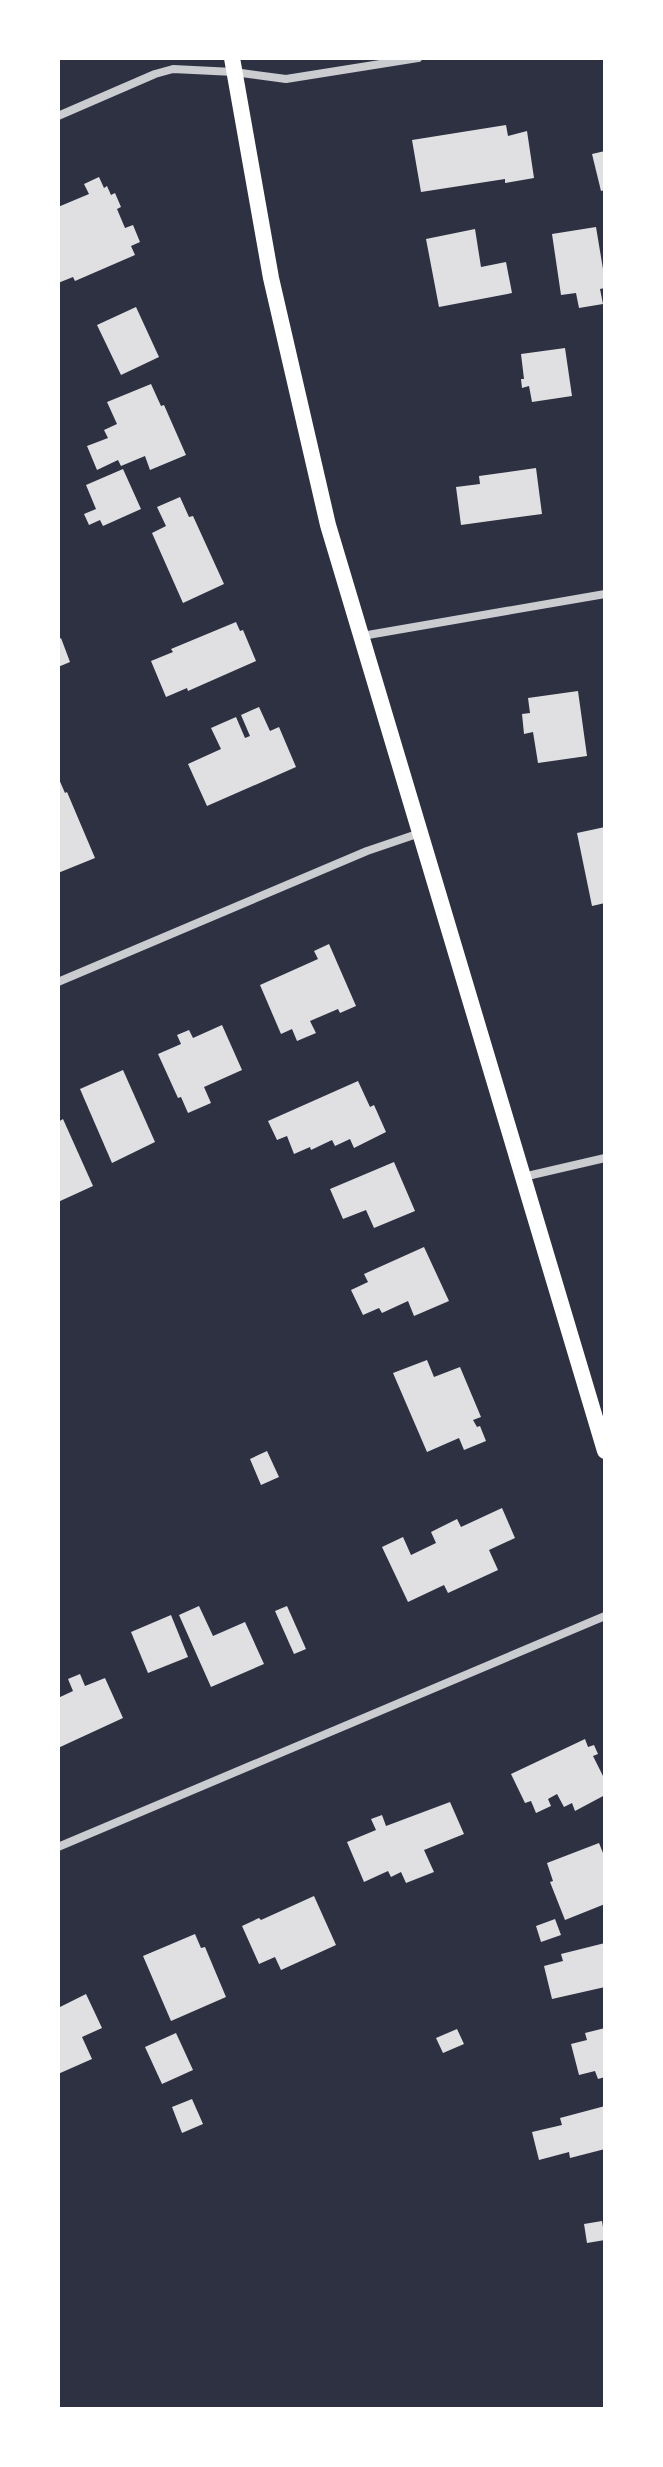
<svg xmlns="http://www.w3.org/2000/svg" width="663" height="2467" viewBox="0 0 663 2467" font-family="Arial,sans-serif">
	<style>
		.building { fill: #e0e0e3 }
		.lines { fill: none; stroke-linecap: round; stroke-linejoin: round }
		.minor { stroke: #caccd0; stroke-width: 8 }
		.secondary { stroke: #fff; stroke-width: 16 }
	</style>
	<rect width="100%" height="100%" fill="#2d3142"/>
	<g class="building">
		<polygon points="506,125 508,136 527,131 534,178 505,183 505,179 421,192 412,140"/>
		<polygon points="605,151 605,190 601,191 592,154"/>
		<polygon points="99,177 104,188 107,186 111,195 115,193 121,207 117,209 125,228 133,225 140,242 131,246 135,255 75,281 73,277 58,283 58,207 89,194 84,184"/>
		<polygon points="596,227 605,281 605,288 600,289 603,304 579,308 576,293 561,295 552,234"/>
		<polygon points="475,229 481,267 506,262 512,293 439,307 426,239"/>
		<polygon points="136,307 159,357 121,375 97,325"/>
		<polygon points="565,348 572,396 532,402 529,386 522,388 521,379 524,379 521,354"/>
		<polygon points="151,384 161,406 164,405 186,455 150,470 145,456 121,466 118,460 97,470 87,446 108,438 104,430 117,424 107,402"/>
		<polygon points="536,468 542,514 461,525 456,487 480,484 479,476"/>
		<polygon points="123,469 141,509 103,526 100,520 89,525 84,514 96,509 86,485"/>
		<polygon points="180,497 189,517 193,516 224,584 183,603 152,533 166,526 157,507"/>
		<polygon points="236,622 240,631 243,630 256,661 188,691 187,688 166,697 151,661 173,652 171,649"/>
		<polygon points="61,638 70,662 58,667 58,640"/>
		<polygon points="578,691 587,756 538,763 533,732 524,734 522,714 530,713 528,698"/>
		<polygon points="259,707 270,731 279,727 296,767 207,806 188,764 221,749 211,728 236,717 245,738 250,736 241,715"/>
		<polygon points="58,777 65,793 67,792 95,858 58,873"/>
		<polygon points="605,827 605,903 592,906 577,833"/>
		<polygon points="329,944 356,1006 340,1013 338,1009 310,1021 316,1033 297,1041 292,1029 281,1034 260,985 318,959 314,951"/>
		<polygon points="222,1025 242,1070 204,1087 211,1103 188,1113 181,1097 178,1098 158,1054 181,1044 177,1035 189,1030 193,1038"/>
		<polygon points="123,1070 155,1142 112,1163 80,1089"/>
		<polygon points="358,1081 370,1107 374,1105 386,1132 354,1148 350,1139 335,1146 332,1140 311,1150 310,1147 294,1154 287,1136 277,1140 268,1121"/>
		<polygon points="63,1119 93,1186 58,1202 58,1122"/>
		<polygon points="394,1162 415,1211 374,1228 366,1210 343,1219 330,1189"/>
		<polygon points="424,1247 449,1301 414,1316 408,1301 382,1313 379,1308 363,1315 351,1290 368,1282 364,1274"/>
		<polygon points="427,1360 434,1377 460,1367 481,1417 473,1420 477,1427 480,1426 486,1441 464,1450 459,1438 427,1452 393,1373"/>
		<polygon points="267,1451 279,1477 261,1485 250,1459"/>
		<polygon points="502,1508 515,1538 489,1550 498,1570 448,1593 444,1585 408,1602 382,1547 403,1537 411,1555 436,1543 431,1532 457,1519 461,1527"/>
		<polygon points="199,1606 213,1636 245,1622 264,1664 211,1687 179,1615"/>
		<polygon points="287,1606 306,1649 294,1654 275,1611"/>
		<polygon points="171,1615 188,1657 148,1673 131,1632"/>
		<polygon points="80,1674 85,1686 105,1678 123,1718 58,1748 58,1698 73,1691 68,1679"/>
		<polygon points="585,1739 588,1747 594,1745 598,1754 593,1756 605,1780 605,1795 575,1811 572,1803 564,1807 557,1794 548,1799 551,1806 536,1813 531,1801 525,1803 511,1774"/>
		<polygon points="450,1802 464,1834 424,1850 434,1872 406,1883 401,1872 391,1877 388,1871 364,1882 347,1842 376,1830 371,1819 382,1815 386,1826"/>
		<polygon points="599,1843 605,1858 605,1904 565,1920 550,1882 553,1881 547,1863"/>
		<polygon points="314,1896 336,1945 281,1970 275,1957 259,1964 242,1926 259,1918 261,1920"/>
		<polygon points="555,1919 561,1935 541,1942 536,1926"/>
		<polygon points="195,1934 201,1948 205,1947 226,1997 171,2021 143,1956"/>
		<polygon points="605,1943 605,1987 552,1999 544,1966 563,1961 561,1954"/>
		<polygon points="86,1994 102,2028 82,2037 92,2059 58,2074 58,2008"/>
		<polygon points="605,2028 605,2077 598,2079 595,2071 579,2075 571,2044 587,2040 585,2033"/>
		<polygon points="457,2029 464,2044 443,2053 436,2038"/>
		<polygon points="176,2033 193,2070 162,2084 145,2047"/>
		<polygon points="192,2099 203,2124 182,2133 172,2107"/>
		<polygon points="605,2106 605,2149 570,2158 569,2152 539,2160 532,2132 562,2125 560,2118"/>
		<polygon points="602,2221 605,2240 587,2243 584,2224"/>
	</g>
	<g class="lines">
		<g class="minor">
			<polyline points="58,116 155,74 173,69 234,72 286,79 418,58"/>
			<polyline points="362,636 605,594"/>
			<polyline points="58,982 367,851 420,833"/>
			<polyline points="523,1177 605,1158"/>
			<polyline points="58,1847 605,1616"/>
		</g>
		<polyline class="secondary" points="232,58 271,278 328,525 605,1451"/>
	</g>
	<rect width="663" height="2467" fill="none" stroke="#ffffff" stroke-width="120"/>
</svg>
